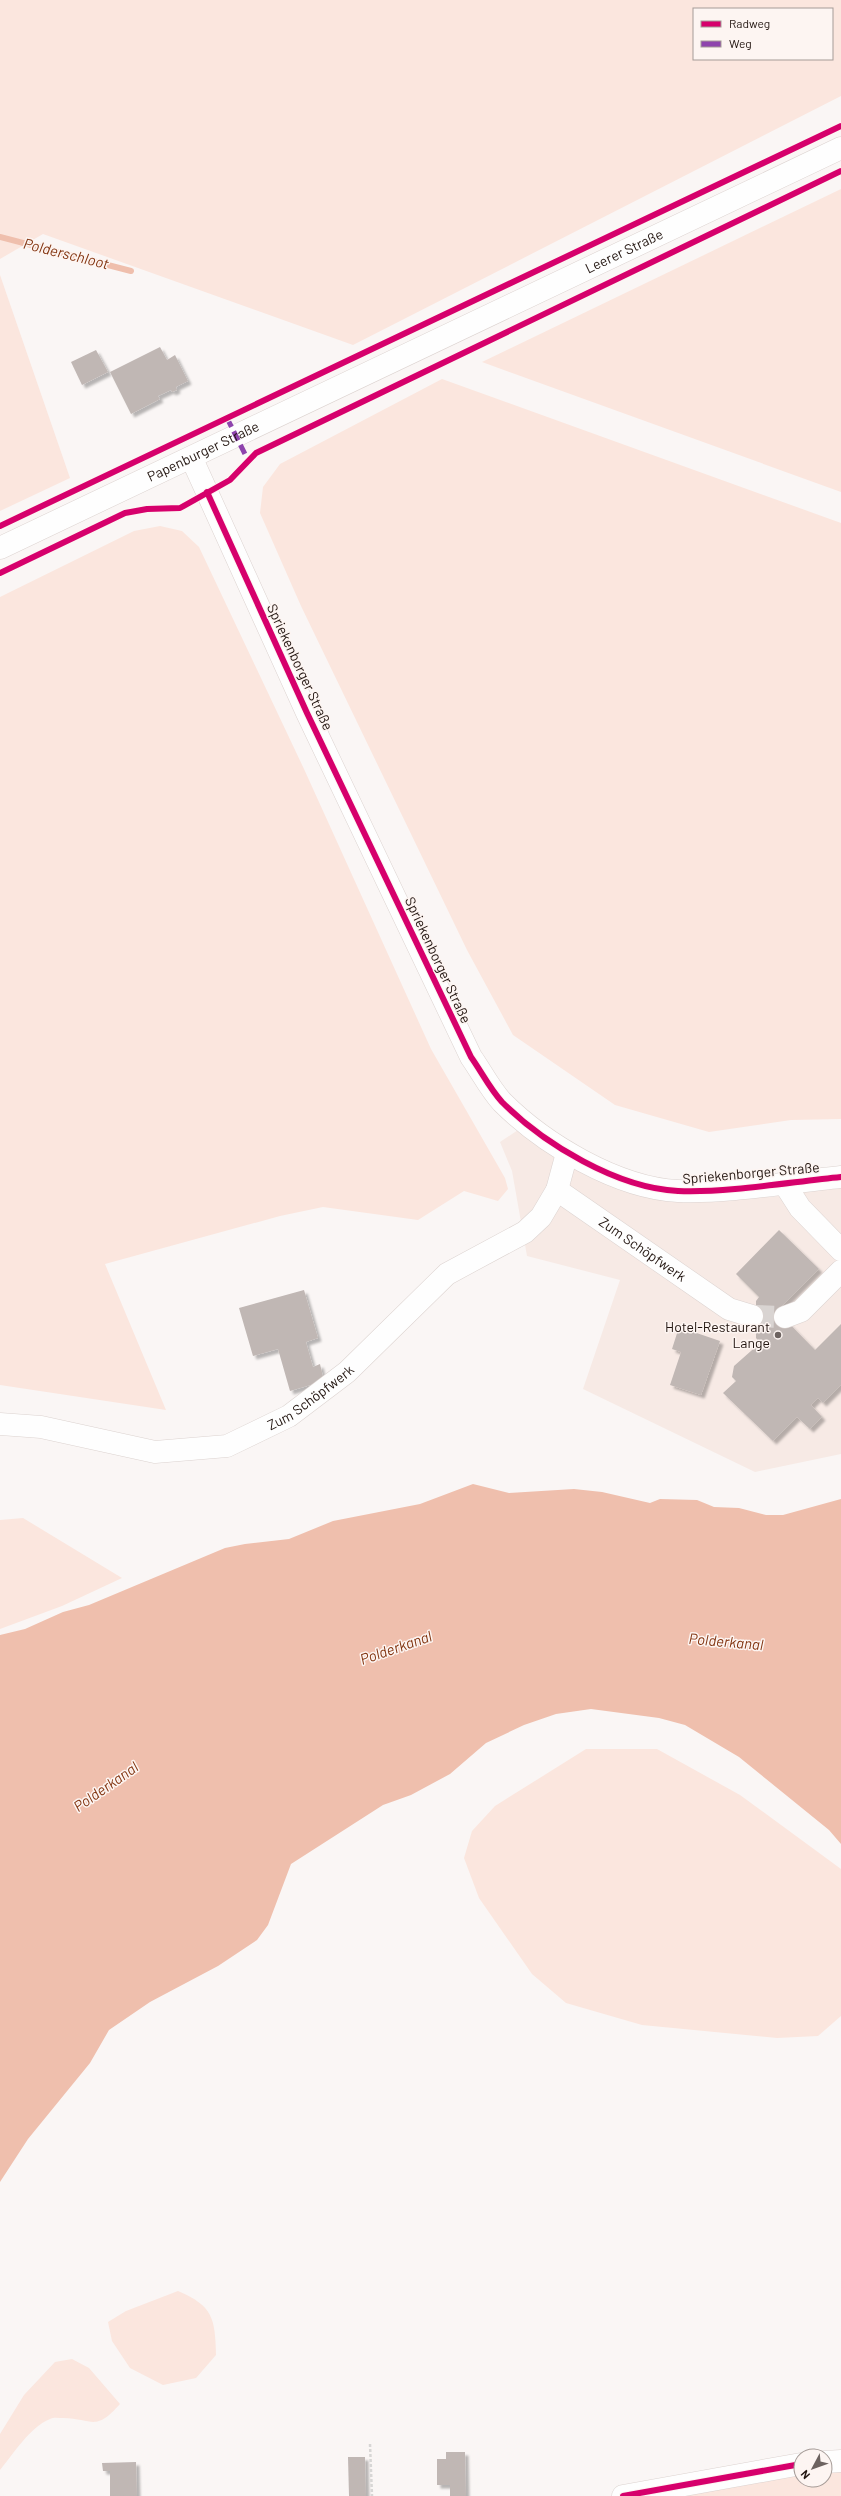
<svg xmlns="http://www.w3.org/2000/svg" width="841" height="2496" viewBox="0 0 841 2496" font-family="Barlow,sans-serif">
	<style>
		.built { fill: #f7eae5 }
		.green { fill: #fbe6de; fill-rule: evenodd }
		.water { fill: #efbfad }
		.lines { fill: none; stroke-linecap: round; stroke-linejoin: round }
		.stream { stroke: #efbfad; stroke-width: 6 }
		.building { fill: #c0b7b4; filter: url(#shadow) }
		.minor-tunnel { stroke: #d9d4d2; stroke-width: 22; stroke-dasharray: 22 11; stroke-linecap: butt }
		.minor-casing { stroke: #dcd3d0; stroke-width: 23 }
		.major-casing { stroke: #dcd3d0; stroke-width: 23 }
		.path { stroke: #d7d6d5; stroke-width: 2.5; stroke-dasharray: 3 2; stroke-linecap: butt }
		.minor { stroke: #fefefe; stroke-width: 22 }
		.major { stroke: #fefefe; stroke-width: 22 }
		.quiet { stroke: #8e44ad; stroke-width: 5; stroke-dasharray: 10 5; stroke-linecap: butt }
		.cycleway-casing { stroke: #fdf5f2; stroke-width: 8 }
		.cycleway { stroke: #d6006c; stroke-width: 6 }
		.poi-dot { fill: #6d6360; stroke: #fdf5f2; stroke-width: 1.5 }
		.labels { text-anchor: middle; stroke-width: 3; stroke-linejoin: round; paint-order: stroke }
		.street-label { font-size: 14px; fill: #21140f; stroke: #fdf5f2 }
		.poi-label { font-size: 14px; fill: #21140f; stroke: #fdf5f2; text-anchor: end }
		.water-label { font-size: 15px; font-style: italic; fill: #833511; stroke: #fdf5f2 }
	</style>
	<defs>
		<filter id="shadow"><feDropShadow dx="3.5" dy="3.5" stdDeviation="1" flood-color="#0004"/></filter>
	</defs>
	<rect width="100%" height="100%" fill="#faf6f5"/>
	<polygon class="built" points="521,1128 670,1198 771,1197 841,1187 841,1454 755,1472 583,1389 620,1280 527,1256 512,1171 500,1142"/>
	<g class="green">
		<path d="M0 0H841V96L353 345 43 234 0 259ZM694 9H832V59H694Z"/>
		<polygon points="841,189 841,492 482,362"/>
		<polygon points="0,275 70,478 0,511"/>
		<polygon points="442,379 841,523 841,1119 791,1120 709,1132 615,1105 513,1035 467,950 301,606 260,513 263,487 280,464"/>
		<polygon points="160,526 182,531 199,547 304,769 431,1049 505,1178 508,1189 498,1201 464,1191 418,1220 323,1207 280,1216 105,1264 166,1410 0,1385 0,597 134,531"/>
		<polygon points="23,1518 122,1578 62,1606 0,1629 0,1520"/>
		<polygon points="586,1749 657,1749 740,1795 841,1869 841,2016 818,2036 777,2038 642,2025 566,2003 532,1974 479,1898 464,1858 472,1831 495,1806"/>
		<path d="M178 2291C213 2306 215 2318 216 2355L196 2378 163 2385 130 2368 112 2341 108 2322 126 2311Z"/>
		<path d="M72 2359 89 2368 120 2404C95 2432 94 2419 63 2418 59 2418 53 2417 50 2419 30 2427 14 2453 0 2470V2434L24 2395 55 2362Z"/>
		<polygon points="841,2466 841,2496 651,2496 801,2469 801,2480 825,2480 825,2467"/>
	</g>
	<polygon class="water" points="473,1484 509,1493 574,1489 602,1492 650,1503 660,1499 697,1500 714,1507 739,1508 766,1515 783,1515 841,1499 841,1844 829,1830 739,1757 685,1725 659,1718 591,1709 556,1714 524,1725 486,1743 450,1774 411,1795 383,1805 291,1864 268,1925 257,1940 218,1966 150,2002 109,2030 90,2063 28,2139 0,2182 0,1635 25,1629 63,1612 89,1605 225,1548 245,1544 289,1539 333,1521 420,1504"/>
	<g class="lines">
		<polyline class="stream" points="0,237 131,271"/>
	</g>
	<g class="building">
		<polygon points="160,347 167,360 175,355 188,381 176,387 177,390 172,392 171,390 158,396 160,399 131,414 110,372"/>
		<polygon points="96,350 108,372 82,385 71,362"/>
		<polygon points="779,1230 819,1269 777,1311 815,1350 841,1324 841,1385 823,1403 818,1398 811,1405 822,1417 810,1429 797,1417 773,1441 723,1393 736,1381 732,1377 734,1366 760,1343 756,1338 756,1301 759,1297 736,1274"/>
		<polygon points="304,1290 318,1338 306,1342 313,1367 320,1364 324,1381 290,1391 278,1349 253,1356 239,1308"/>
		<polygon points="679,1327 720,1341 701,1395 670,1385 681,1352 672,1349"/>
		<polygon points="446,2452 465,2452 466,2496 450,2496 450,2485 437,2485 437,2459 446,2459"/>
		<polygon points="348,2457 365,2457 366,2496 349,2496"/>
		<polygon points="136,2462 137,2496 110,2496 110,2471 103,2471 102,2463"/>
	</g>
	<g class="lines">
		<polyline class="minor-tunnel" points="752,1316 785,1317"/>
		<g class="minor-casing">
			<g id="minor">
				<path d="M192 459 307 713 471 1057C481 1071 490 1089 502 1102 544 1144 617 1188 678 1191 728 1193 790 1182 841 1177"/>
				<polyline points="784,1183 800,1208 841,1250"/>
				<path id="s1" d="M557 1190 729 1309 752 1316"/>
				<polyline points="785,1317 801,1311 841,1271"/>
				<path id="s2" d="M0 1424 41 1427 155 1452 227 1446 289 1416 347 1372 447 1274 525 1232 541 1217 557 1190 567 1153"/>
				<polyline points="825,2462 841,2461"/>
				<polyline points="623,2496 801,2464"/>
			</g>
		</g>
		<g class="major-casing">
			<g id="major">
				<path id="s3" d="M0 548 841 148"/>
			</g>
		</g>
		<polyline class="path" points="370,2444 372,2496"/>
		<use href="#minor" class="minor"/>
		<use href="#major" class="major"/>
		<polyline class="quiet" points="227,418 248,460"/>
		<g class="cycleway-casing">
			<g id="cycleway">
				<path d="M207 492 307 713 471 1057C481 1071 490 1089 502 1102 544 1144 617 1188 678 1191 728 1193 790 1182 841 1177"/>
				<polyline points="0,526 841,126"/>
				<polyline points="0,573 125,513 147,509 180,508 230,480 256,453 841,171"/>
				<polyline points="623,2496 801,2464"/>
			</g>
		</g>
		<use href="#cycleway" class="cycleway"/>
	</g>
	<circle class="poi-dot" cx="778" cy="1335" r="4"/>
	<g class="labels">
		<g class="street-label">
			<text dy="5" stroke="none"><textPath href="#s3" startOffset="691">Leerer Straße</textPath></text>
			<text dy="5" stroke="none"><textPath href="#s3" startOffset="225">Papenburger Straße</textPath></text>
			<text transform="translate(300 667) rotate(65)" y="5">Spriekenborger Straße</text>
			<text transform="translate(438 960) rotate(65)" y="5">Spriekenborger Straße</text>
			<text transform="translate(751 1173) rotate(-5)" y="5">Spriekenborger Straße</text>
			<text dy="5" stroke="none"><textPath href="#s1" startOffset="104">Zum Schöpfwerk</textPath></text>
			<text dy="5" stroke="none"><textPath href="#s2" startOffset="327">Zum Schöpfwerk</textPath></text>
		</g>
		<g class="poi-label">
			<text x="770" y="1332">Hotel-Restaurant<tspan x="770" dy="16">Lange</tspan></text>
		</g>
		<g class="water-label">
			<text transform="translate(66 254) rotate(14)" y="5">Polderschloot</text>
			<text transform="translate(726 1642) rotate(5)" y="5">Polderkanal</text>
			<text transform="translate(396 1648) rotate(-19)" y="5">Polderkanal</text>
			<text transform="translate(106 1787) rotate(-35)" y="5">Polderkanal</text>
		</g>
	</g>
	<rect x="693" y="8" width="140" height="52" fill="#fdf5f2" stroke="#a59b97"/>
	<rect x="701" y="21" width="20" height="6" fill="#d6006c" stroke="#a59b97"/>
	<text x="729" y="28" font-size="12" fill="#21140f">Radweg</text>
	<rect x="701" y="41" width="20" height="6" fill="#8e44ad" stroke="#a59b97"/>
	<text x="729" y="48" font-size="12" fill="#21140f">Weg</text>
	<g transform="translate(813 2468) rotate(229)"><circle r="19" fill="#fdf5f2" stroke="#a59b97"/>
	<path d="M0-3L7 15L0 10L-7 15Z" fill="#6d6360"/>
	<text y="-6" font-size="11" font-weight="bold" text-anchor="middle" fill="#21140f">N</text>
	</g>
</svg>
